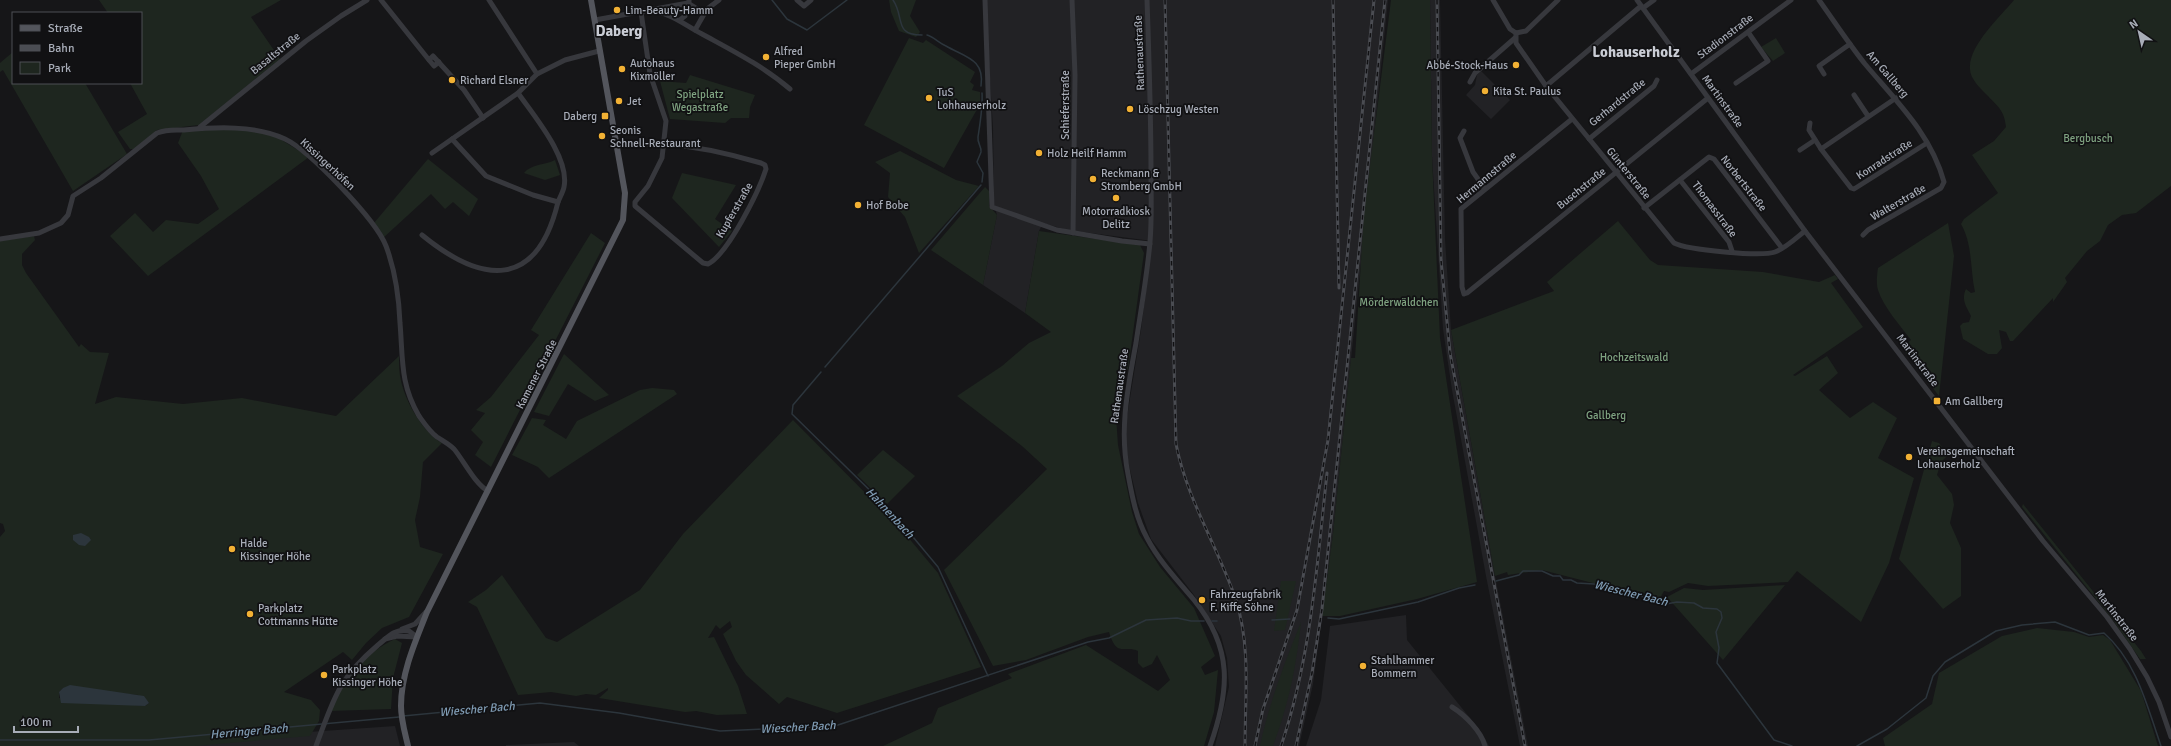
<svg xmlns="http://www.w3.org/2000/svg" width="2171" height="746" viewBox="0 0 2171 746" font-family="Signika,sans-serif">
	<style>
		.built { fill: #222225 }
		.green { fill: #1e261f; fill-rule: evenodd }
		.water { fill: #2c353c }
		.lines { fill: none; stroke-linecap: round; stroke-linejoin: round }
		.stream { stroke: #2c353c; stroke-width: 1.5 }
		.minor { stroke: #37383d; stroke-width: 5 }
		.major { stroke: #53555c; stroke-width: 6 }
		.rail-casing { stroke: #4a4c52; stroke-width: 3 }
		.rail { stroke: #111113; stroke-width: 1.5; stroke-dasharray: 4.5; stroke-linecap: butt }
		.poi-dot { fill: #f2b134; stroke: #111113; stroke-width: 1.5 }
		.labels { text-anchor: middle; stroke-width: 3.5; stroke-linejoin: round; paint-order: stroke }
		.poi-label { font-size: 11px; fill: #a8adb8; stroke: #111113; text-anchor: start }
		.street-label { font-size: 11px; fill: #a8adb8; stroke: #111113 }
		.park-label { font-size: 11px; fill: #7fa381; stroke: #111113 }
		.water-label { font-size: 12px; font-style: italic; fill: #7f9bb3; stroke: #111113 }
		.district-label { font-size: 15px; font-weight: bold; fill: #c9ccd4; stroke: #111113 }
	</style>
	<rect width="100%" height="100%" fill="#161618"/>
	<g class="built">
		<polygon points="985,0 1388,0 1333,534 1313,684 1299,746 1215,746 1229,687 1227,658 1221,636 1194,595 1151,539 1138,503 1127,457 1127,417 1141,330 1152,241 1067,230 1043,223 1039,231 1025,313 983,285 997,215 994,205 993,128"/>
		<polygon points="1430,0 1440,0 1445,239 1451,330 1495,576 1528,746 1520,746 1486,576 1452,390 1443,329 1432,157"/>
		<polygon points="1481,71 1510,100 1491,119 1466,95 1475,85 1477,75"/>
		<polygon points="1406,615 1407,640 1482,733 1489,746 1306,746 1321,700 1330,626"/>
		<polygon points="395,726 400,746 0,746 0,738 294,733"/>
		<polygon points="574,742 579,746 506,746 506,745"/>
	</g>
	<g class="green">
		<polygon points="99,0 281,0 251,17 280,59 199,125 157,130 135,149 130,149 118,132 147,114 130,83 141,83 141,13 108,13"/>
		<polygon points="889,0 916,0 910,16 920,32 916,37 899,31 891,12"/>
		<polygon points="1391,0 1430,0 1432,157 1440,338 1477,582 1417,599 1340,616 1322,616 1333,534 1351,358 1355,358 1364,213"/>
		<path d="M2014 0H2171V186L2136 213 2122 215 2108 225 2100 241 2087 251 2065 278 2067 282 2053 302V298L2013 341H2010L2006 332 1999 330 2002 348 1997 354H1988L1963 339 1960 326 1963 323 1969 322 1971 316C1966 306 1961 300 1966 289L1971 293 1975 292C1970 270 1973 245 1961 224L1964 219 1998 193 1972 155 1994 141 2006 127C2004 110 1999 108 1988 96 1981 89 1970 79 1970 69 1968 46 2000 17 2014 0Z"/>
		<polygon points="909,38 923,43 926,40 975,72 970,82 974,85 972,90 980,92 980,104 944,168 864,125"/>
		<polygon points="1776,38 1785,53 1773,61 1761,47"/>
		<polygon points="13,52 13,83 85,83 127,154 73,191 3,70 0,72 0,63"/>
		<polygon points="690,75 755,95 750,107 749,118 731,118 725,123 670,119 660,81 686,83"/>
		<polygon points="213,127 272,134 309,157 148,276 110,236 135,213 153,232 166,220 198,224 219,209 201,176 178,143 183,130"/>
		<polygon points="900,151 956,180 979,186 919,253 905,217 888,197 890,173 875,162"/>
		<polygon points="428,159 478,199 469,216 453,202 445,209 431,194 383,238 374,223"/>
		<path d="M555 160 560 175 545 180 524 173C531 164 545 165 555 160Z"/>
		<polygon points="682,173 736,185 715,219 732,231 719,247 672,198"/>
		<polygon points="985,187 990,192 989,206 997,215 983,285 931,250"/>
		<polygon points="1618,221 1650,260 1658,265 1763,272 1819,282 1835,275 1838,279 1831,283 1863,327 1793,375 1795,376 1827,356 1838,373 1819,390 1850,418 1873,402 1897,418 1878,458 1914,478 1889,563 1861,622 1797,571 1788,582 1708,586 1688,583 1669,592 1664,591 1659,600 1542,570 1508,575 1507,572 1495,576 1451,330 1554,291 1547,282"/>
		<path d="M1948 223 1954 256 1939 396 1902 348 1911 340C1900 325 1884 308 1878 290 1876 283 1877 275 1878 268Z"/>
		<path d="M1039 231 1140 245 1144 253 1128 369 1124 374 1116 416 1118 445 1132 512 1139 534 1160 567 1194 608 1215 656 1201 667 1205 675 1218 670 1214 712 1204 746H883L932 723 938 708 1012 678 1008 674 1086 645 1158 691 1170 680 1157 655 1152 664 1143 668 1138 663V651C1125 644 1117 659 1109 632L1088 637 1026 660 993 666 944 570 1047 469 1022 446 957 396 1002 366 1029 343 1051 332 1025 313Z"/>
		<polygon points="591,233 605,243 491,467 475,455 483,442 471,430 485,413 476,410 491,397 539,335 531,330"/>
		<path d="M34 236 35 240 22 254V265L26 273 79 347 81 344 90 352 109 353 95 404 116 397 183 404 242 398 336 416 399 356C399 364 399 373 401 381 406 403 423 432 442 443L423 462 420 497 415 520 420 547 443 554 409 617 382 628 366 643 352 660 343 652 284 692 311 700 320 710 319 721 310 736 195 746H0V537L5 531 3 524 0 523V241ZM63 688 138 695 149 703 145 706 59 698V692Z"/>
		<polygon points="564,354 609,395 595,401 568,384 549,416 534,412"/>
		<polygon points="652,388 674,390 677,394 549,478 538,467 512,455 532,418 546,420 543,425 566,439 577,421 640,390"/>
		<polygon points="793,420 902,530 938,573 981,667 837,713 787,697 779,704 746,675 736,661 723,634 732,627 730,621 720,629 716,625 708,638 714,637 738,686 747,714 717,715 696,711 685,712 599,698 608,690 608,688 596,695 586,694 576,696 551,692 518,695 477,607 468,602 486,590 502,575 546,638 557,642 640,590 683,534"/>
		<polygon points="1932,441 1939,443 1948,455 1941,462 1937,475 1952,494 1954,505 1950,523 1961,548 1961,596 1943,609 1899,559"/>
		<polygon points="883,450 915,476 887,504 857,475"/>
		<polygon points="2023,504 2141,651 2146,659 2140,659 2113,620 2022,507"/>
		<polygon points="1281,581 1296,581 1285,630 1274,631"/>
		<polygon points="1785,585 1723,660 1667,597 1684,588 1703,590"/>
		<path d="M1301 622C1296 668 1289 702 1273 746H1260C1269 703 1285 662 1301 622Z"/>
		<polygon points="2037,628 2074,632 2089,637 2103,635 2110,640 2141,691 2158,746 1885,746 1883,738 1932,704 1939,673 2002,636"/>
		<path d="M395 639 402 643 393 678 391 709 330 711C344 682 365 652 395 639Z"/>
	</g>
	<g class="water">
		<polygon points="81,533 89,537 91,540 85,546 79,545 73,540 73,535"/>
		<polygon points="70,685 144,696 149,703 145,706 61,703 59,692 63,688"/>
	</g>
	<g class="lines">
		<g class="stream">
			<polyline points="772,0 787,19 807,30 847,0"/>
			<path d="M893 0C905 17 893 35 922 35"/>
			<path d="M927 35C934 37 939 43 946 46 965 57 985 59 981 86"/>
			<path d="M982 93C983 106 980 124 978 137 977 143 982 147 981 152 980 155 978 159 977 162L983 173 982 182"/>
			<polyline points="825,367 981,185"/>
			<polyline points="821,372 793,405 792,414 893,513 938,567 988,676"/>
			<polyline points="1496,581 1519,575 1523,571 1542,571 1553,576 1560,576 1563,580 1571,580 1577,583 1594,584 1608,590 1617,588 1624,594 1631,593 1666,604 1677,602 1694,603 1703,608 1717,609 1721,612 1722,618 1716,632 1719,648 1717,663 1774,740 1792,746"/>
			<polyline points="1328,618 1339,619 1418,602 1459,588 1475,585"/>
			<polyline points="1272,620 1290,619"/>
			<polyline points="1212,621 1217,621"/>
			<polyline points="403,716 540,703 619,713 720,731 835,726 1088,642 1109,638 1146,620 1177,618 1191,621 1204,621"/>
			<polyline points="0,740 149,740 399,717"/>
			<path d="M1857 746 1887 729 1926 698 1933 676 1945 662 1996 631 2022 625 2055 622 2089 635 2104 633C2137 662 2147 706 2161 746"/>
		</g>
		<g class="minor">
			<polyline points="381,0 429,60 433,56 464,90 483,118"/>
			<polyline points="489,0 537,74"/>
			<polyline points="797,0 804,6 811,0"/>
			<polyline points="985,0 992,207 1057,230 1122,241 1150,244"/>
			<polyline points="1072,0 1075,75 1073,233"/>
			<path d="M1147 0C1149 57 1151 115 1151 172 1151 195 1152 219 1150 242 1147 276 1141 309 1136 343 1128 387 1119 429 1128 474 1132 496 1136 518 1147 538 1159 561 1177 580 1194 600 1233 648 1230 690 1210 746"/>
			<polyline points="1493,0 1510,29 1516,33"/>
			<polyline points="1637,0 1805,231 2043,541 2107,617 2130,649 2147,677 2159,702 2171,737"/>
			<path d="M1819 0C1834 21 1849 44 1865 64 1896 101 1931 134 1944 182L1941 188 1868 230 1863 235"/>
			<polyline points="1643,8 1654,0"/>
			<path d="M653 11C672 14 685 25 702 34 733 51 763 66 790 89"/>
			<polyline points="681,19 685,16 689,1"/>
			<polyline points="595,20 688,3 704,13"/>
			<polyline points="695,30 707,9 719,0"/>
			<path d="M1516 33V43L1546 86 1674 243C1688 250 1761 257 1775 252 1786 248 1796 238 1805 231"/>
			<polyline points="1516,33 1526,31 1558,0"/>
			<polyline points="429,60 434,66 439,62"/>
			<polyline points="1691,74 1791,0"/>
			<polyline points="1824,74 1819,66 1850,44"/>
			<polyline points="1470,82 1475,73 1515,38"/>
			<polyline points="1736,83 1768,61 1748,32"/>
			<polyline points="1546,86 1641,6"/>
			<polyline points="1854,95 1868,116"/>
			<polyline points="1896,98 1821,149 1851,188 1854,189 1927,143"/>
			<polyline points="1572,119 1461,209 1462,287 1464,294 1467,293 1708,98"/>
			<polyline points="1810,123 1809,130 1821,149"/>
			<polyline points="200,127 306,41 341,16 367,0"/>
			<polyline points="1464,131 1460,138 1473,172 1485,189"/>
			<path d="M452 139 486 176 533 195 558 202C560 197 563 192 564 187 570 158 534 116 518 93"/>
			<polyline points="1589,139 1654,86 1657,80"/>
			<path d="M617 146 659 143C694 146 727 153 761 163L765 165 766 169C759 191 728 254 708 264L703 263 635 206V202L648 186 662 158 666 121 650 74 641 12"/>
			<polyline points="1800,150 1815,140"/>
			<polyline points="432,153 518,93 537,74 565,60 599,51"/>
			<polyline points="1680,180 1729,242 1732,251"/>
			<polyline points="1644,208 1709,157 1714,159 1782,248"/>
			<path d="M422 235C483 285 537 289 558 202"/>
			<path d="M0 239 39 233 61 223 68 215 73 196 101 178 157 133C167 129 174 130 184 130 216 127 255 125 285 139 310 151 376 220 386 246 395 270 399 298 400 323 403 359 400 384 419 416 424 423 430 432 437 437 443 441 449 444 454 449 464 461 475 484 488 491"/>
			<polyline points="402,629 415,624 426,612"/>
			<polyline points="385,639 397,636 417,637"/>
			<path d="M1452 707C1465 715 1481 731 1485 746"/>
			<path d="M316 746C334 699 337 680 378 645 388 637 395 628 409 631L417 637"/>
		</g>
		<path class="major" d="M408 746C405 733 401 720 401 706 401 674 415 642 427 612L623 220 625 193 591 0"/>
		<g class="rail-casing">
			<g id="rail">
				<path d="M1165 0 1176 444C1187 500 1218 547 1236 600 1251 647 1245 698 1245 746"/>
				<polyline points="1333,0 1339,288"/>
				<polyline points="1437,0 1441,260 1450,353 1525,746"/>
				<polyline points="1255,746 1263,709 1297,610 1328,440 1374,0"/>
				<path d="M1281 746C1311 658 1317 565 1327 473"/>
				<polyline points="1296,746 1312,673 1322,609 1385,0"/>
			</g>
		</g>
		<use href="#rail" class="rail"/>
	</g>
	<g class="poi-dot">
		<circle cx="617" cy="10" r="4"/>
		<circle cx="766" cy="57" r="4"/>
		<circle cx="1516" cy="65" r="4"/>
		<circle cx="622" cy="69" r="4"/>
		<circle cx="452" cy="80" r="4"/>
		<circle cx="1485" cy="91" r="4"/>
		<circle cx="929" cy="98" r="4"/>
		<circle cx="619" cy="101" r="4"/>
		<circle cx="1130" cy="109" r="4"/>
		<rect x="601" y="112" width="8" height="8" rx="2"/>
		<circle cx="602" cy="136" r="4"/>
		<circle cx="1039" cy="153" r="4"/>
		<circle cx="1093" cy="179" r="4"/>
		<circle cx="1116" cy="198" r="4"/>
		<circle cx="858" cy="205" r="4"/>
		<rect x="1933" y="397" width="8" height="8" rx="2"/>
		<circle cx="1909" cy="457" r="4"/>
		<circle cx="232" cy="549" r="4"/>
		<circle cx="1202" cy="600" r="4"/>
		<circle cx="250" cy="614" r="4"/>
		<circle cx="1363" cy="666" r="4"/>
		<circle cx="324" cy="675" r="4"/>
	</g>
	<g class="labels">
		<g class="poi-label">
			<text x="625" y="14">Lim-Beauty-Hamm</text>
			<text x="774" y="55">Alfred<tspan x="774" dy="13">Pieper GmbH</tspan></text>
			<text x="630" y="67">Autohaus<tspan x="630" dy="13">Kixmöller</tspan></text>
			<text x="1508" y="69" text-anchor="end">Abbé-Stock-Haus</text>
			<text x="460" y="84">Richard Elsner</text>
			<text x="1493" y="95">Kita St. Paulus</text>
			<text x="937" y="96">TuS<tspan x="937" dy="13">Lohhauserholz</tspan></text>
			<text x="627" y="105">Jet</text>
			<text x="1138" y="113">Löschzug Westen</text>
			<text x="597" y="120" text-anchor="end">Daberg</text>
			<text x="610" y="134">Seonis<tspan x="610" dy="13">Schnell-Restaurant</tspan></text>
			<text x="1047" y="157">Holz Heilf Hamm</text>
			<text x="1101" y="177">Reckmann &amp;<tspan x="1101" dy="13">Stromberg GmbH</tspan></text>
			<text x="866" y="209">Hof Bobe</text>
			<text x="1116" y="215" text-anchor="middle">Motorradkiosk<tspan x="1116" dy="13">Delitz</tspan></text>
			<text x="1945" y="405">Am Gallberg</text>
			<text x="1917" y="455">Vereinsgemeinschaft<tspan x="1917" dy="13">Lohauserholz</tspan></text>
			<text x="240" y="547">Halde<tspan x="240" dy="13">Kissinger Höhe</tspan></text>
			<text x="1210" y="598">Fahrzeugfabrik<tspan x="1210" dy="13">F. Kiffe Söhne</tspan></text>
			<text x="258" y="612">Parkplatz<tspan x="258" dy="13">Cottmanns Hütte</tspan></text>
			<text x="1371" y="664">Stahlhammer<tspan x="1371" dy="13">Bommern</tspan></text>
			<text x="332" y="673">Parkplatz<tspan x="332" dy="13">Kissinger Höhe</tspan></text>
		</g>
		<g class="street-label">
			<text transform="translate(1725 36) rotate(-37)" y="4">Stadionstraße</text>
			<text transform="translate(275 53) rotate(-39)" y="4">Basaltstraße</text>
			<text transform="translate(1139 53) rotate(-92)" y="4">Rathenaustraße</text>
			<text transform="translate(1888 74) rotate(49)" y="4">Am Gallberg</text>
			<text transform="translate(1723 101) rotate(54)" y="4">Martinstraße</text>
			<text transform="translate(1617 102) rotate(-39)" y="4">Gerhardstraße</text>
			<text transform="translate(1065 105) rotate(-90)" y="4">Schieferstraße</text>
			<text transform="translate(1884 159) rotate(-33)" y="4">Konradstraße</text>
			<text transform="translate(328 164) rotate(43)" y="4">Kissingerhöfen</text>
			<text transform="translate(1629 173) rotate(51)" y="4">Günterstraße</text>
			<text transform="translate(1486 177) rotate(-40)" y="4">Hermannstraße</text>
			<text transform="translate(1744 183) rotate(52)" y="4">Norbertstraße</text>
			<text transform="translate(1581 188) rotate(-39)" y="4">Buschstraße</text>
			<text transform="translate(1898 202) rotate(-30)" y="4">Walterstraße</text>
			<text transform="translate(1715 209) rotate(53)" y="4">Thomasstraße</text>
			<text transform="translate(734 210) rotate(-60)" y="4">Kupferstraße</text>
			<text transform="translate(1918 360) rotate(53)" y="4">Martinstraße</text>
			<text transform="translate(536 374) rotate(-63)" y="4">Kamener Straße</text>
			<text transform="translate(1119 386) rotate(-82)" y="4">Rathenaustraße</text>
			<text transform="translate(2117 615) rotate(52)" y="4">Martinstraße</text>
		</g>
		<g class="park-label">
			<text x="700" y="98">Spielplatz<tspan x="700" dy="13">Wegastraße</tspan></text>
			<text x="2088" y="142">Bergbusch</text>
			<text x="1399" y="306">Mörderwäldchen</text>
			<text x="1634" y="361">Hochzeitswald</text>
			<text x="1606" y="419">Gallberg</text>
		</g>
		<g class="water-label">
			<text transform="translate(890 513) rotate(47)" y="4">Hahnenbach</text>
			<text transform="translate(1631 593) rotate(14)" y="4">Wiescher Bach</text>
			<text transform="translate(477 709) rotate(-5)" y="4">Wiescher Bach</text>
			<text transform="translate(798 727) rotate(-3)" y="4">Wiescher Bach</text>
			<text transform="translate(249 731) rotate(-5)" y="4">Herringer Bach</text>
		</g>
		<g class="district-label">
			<text x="619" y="36">Daberg</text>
			<text x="1636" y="57">Lohauserholz</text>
		</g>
	</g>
	<rect x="12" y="12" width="130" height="72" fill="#111113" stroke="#4d4f55"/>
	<rect x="20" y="25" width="20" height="6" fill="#53555c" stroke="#4d4f55"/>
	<text x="48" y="32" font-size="12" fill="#a8adb8">Straße</text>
	<rect x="20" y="45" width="20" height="6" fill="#4a4c52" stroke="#4d4f55"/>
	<text x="48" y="52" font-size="12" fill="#a8adb8">Bahn</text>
	<rect x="20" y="62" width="20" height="12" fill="#1e261f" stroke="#4d4f55"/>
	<text x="48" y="72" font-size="12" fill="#a8adb8">Park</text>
	<g transform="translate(2139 32) rotate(326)" stroke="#111113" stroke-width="3" paint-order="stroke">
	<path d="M0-3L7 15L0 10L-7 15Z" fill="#a8adb8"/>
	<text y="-6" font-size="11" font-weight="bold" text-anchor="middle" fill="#a8adb8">N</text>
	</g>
	<path d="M14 726v6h64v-6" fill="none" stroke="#a8adb8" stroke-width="2"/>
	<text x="20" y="726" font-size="12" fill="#a8adb8" stroke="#111113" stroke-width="3" paint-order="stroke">100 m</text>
</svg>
